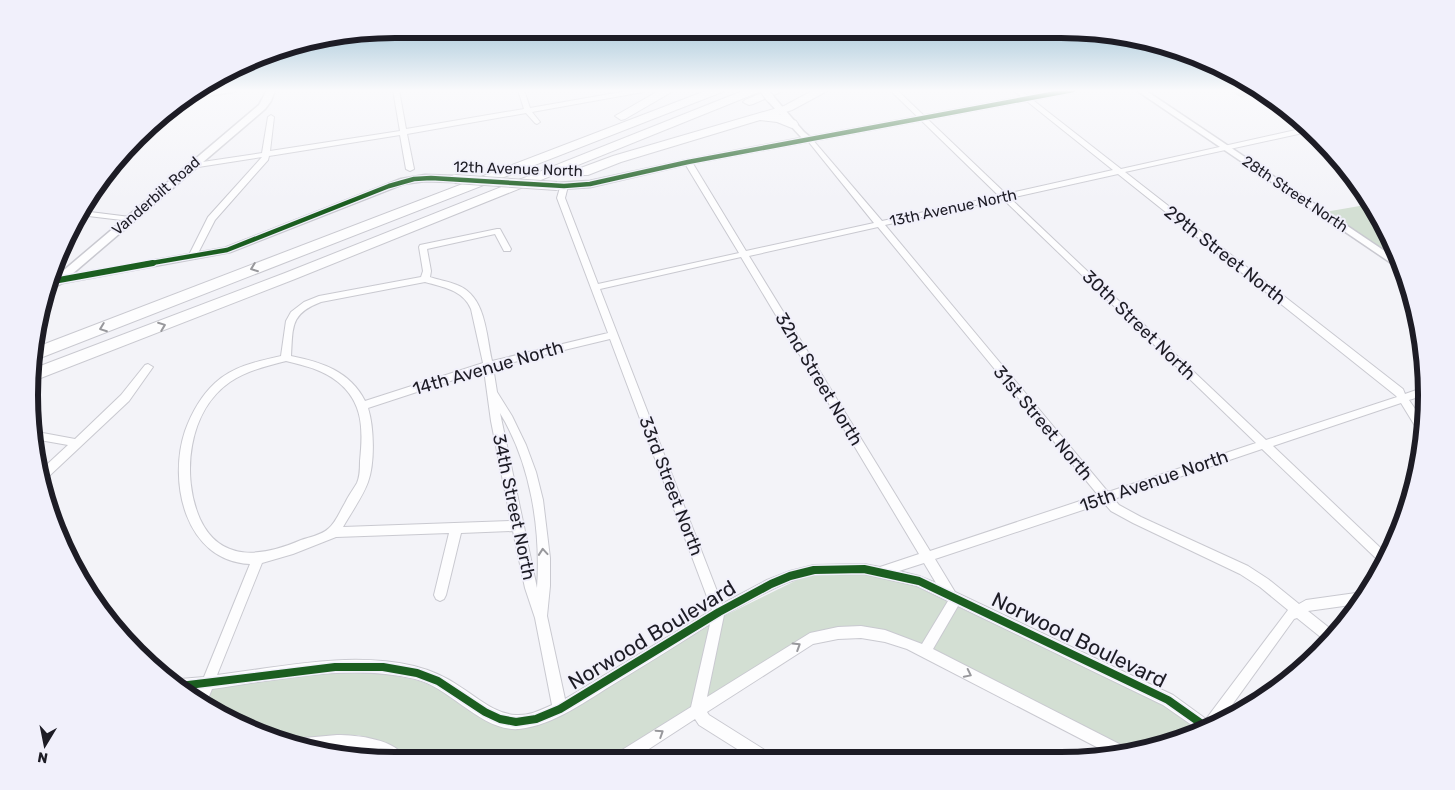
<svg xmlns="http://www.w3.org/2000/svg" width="1455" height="790" viewBox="0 0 1455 790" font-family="Rubik,sans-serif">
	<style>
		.green { fill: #d3dfd3 }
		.building { fill: #d9d9e0; stroke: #c7c6ce }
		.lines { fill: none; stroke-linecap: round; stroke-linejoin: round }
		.minor-casing { stroke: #c9c9d0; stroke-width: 2 }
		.tertiary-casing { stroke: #c9c9d0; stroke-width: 3 }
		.motorway-casing { stroke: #c9c9d0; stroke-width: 2 }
		.minor { fill: #fdfdfe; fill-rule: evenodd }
		.tertiary { fill: #fdfdfe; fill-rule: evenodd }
		.motorway { fill: #fdfdfe; fill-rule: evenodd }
		.tertiary-bridge-casing { stroke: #c9c9d0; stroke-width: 10; stroke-linecap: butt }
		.tertiary-bridge { stroke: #fdfdfe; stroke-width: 8 }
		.cycleway-far2-casing { stroke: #f1f0fb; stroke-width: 7 }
		.cycleway-far1-casing { stroke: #f1f0fb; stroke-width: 9 }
		.cycleway-casing { stroke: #f1f0fb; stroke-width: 11 }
		.cycleway-far2 { stroke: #1b5e20; stroke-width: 4.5 }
		.cycleway-far1 { stroke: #1b5e20; stroke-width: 6 }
		.cycleway { stroke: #1b5e20; stroke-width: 8 }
		.oneway { stroke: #98989c }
		.labels { text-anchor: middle; stroke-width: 4; stroke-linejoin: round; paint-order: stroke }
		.far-street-label { font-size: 15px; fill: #1d1c25; stroke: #f1f0fb }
		.street-label { font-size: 18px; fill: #1d1c25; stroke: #f1f0fb }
		.near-street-label { font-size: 21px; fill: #1d1c25; stroke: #f1f0fb }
		.rim { fill: none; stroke: #1d1c25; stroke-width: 6 }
	</style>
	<rect width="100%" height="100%" fill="#f3f3f8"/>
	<g class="green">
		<polygon points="1371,204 1388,233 1399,261 1325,212"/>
		<polygon points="859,572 917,584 1161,702 1203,732 1131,752 883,629 837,628 610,760 414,760 391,745 358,735 285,743 212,712 186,691 330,672 366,670 420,681 455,697 486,721 508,729 535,725 567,712 726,615 801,578 828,573"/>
	</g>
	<polygon class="building" points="1230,90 1258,90 1258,93 1241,97"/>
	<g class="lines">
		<g class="minor-casing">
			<g id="minor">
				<polygon points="393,90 399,90 406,129 524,109 518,90 524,90 530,108 632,90 646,90 643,92 532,112 540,122 537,124 535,123 526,113 407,134 414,169 410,171 406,169 400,135 269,156 268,160 215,220 195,259 189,259 188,257 208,217 262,157 192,168 189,168 189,164 262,153 268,117 271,115 274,117 270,151 400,131"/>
				<path d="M890 90H897L1006 194 1113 170 1013 90H1020L1121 169 1309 127 1312 131 1125 172 1403 389 1405 394 1425 387V395L1409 400 1424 422 1423 435 1420 434 1401 403 1273 446 1388 555 1383 565 1262 449 1114 499 1119 505 1141 517 1248 566 1268 579 1299 604 1306 600 1363 592 1366 594 1358 604 1308 611 1337 634 1328 643 1297 618 1294 619 1219 723 1200 733 1199 730 1163 705 958 606 933 649 1129 749 1130 752 1114 756 907 649 885 642 861 638 838 639 813 644 707 712 709 715 771 754 773 759H753L699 725 695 719 632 760H612L614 755 691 707 710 624C679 644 648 663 617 682 587 700 555 725 519 729 482 732 450 687 415 679 351 663 276 680 212 689L205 706 195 698 198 690 187 692 175 682 180 679 204 677 250 564C185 561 168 482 185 431 192 412 201 396 215 383 233 366 259 361 281 356L286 321 291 312 304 302 319 296 421 277 423 271 419 247 420 245 497 229H500L511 249 510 251H504L495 234 427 249 431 271 430 277C438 280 448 281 457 285 486 296 486 334 492 361L608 333 557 198 561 184H564L568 186 565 198 598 284 739 253 684 162 688 160 692 162 746 251 874 223 808 141V139H812L882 221 999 196ZM1118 174 1395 395 1397 397 1266 440 1010 198ZM1003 199 1256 443 1108 492 885 225ZM878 227 1098 495 930 551 749 256ZM741 257 919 554 880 567 864 564 814 565 790 571 767 580 722 604 600 289ZM425 282C443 287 463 290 471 309L483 363 365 401C350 371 321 362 291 356 293 326 290 314 321 302ZM610 339 712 610 565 699 547 616 550 586V558L543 500 536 472 526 445 512 416 497 392 493 367ZM286 361C305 366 322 369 338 382 364 403 363 431 360 461 360 469 360 476 357 483 353 490 348 496 345 503 340 511 336 522 329 528 322 535 310 537 301 540 264 556 221 564 200 519 181 476 188 411 230 382 246 371 267 366 286 361ZM484 370 491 421 511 521 343 527C351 513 363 496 368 482 375 463 374 427 368 408ZM500 413C531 464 541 530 537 588ZM1104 503 1111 511 1133 523 1240 574 1260 587 1288 610 1206 719 1173 695 955 592 935 559ZM513 531 525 588 535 618 552 705C541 710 529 716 516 715 494 714 477 697 459 686 446 677 430 670 414 666 350 651 282 667 217 675L262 563 293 554 336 537 449 533 434 595 436 599 440 601 444 599 446 595 461 533ZM924 563 936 583 919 576 899 571ZM864 574 917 586 948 601 922 644 885 630 861 626 838 627 810 633 707 697 724 615C753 600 781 581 813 575 829 573 848 575 864 574Z"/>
				<polygon points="82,211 130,217 134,219 130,221 80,215"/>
				<polygon points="148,364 153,367 129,401 47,478 44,479 41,470 68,445 34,439 32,431 75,439 121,395 145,365"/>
				<path d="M337 735C356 735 398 739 406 760H387L377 755 358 750 337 749 313 751 300 749 287 743 288 741 293 739Z"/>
			</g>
		</g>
		<g class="tertiary-casing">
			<g id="tertiary">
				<polygon points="218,90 236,90 232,92 187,99 184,98 191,94"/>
				<polygon points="267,90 275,90 271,101 265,109 71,275 225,248 401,179 425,175 455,176 459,179 455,182 425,181 403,184 230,252 62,283 50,290 46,291 50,282 259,105"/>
				<polygon points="1061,90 1077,90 1073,92 688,164 590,187 557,189 553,186 557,183 590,181 688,160 802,138 767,100 767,96 773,96 804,132 810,137"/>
				<polygon points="1136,90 1145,90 1398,260 1401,268 1397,267"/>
			</g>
		</g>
		<g class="motorway-casing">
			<g id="motorway">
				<polygon points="660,90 675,90 625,119 621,120 615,116"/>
				<polygon points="708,90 724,90 722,92 35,360 37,347"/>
				<polygon points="745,90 761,90 759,92 295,279 33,381 35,368 285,273"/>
				<polygon points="769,90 785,90 753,104 749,105 743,102 745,100"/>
				<polygon points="814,90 829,90 792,110 779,114 796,121 798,124 796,127 792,128 777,122 760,120 621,162 588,175 578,175 577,172 578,169 613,156 784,106"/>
			</g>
		</g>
		<use href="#minor" class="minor"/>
		<use href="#tertiary" class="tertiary"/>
		<use href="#motorway" class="motorway"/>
		<g class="tertiary-bridge-casing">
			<g id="tertiary-bridge">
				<polyline points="764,90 770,98"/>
				<polyline points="455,179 557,186"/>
			</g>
		</g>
		<use href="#tertiary-bridge" class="tertiary-bridge"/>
		<g class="cycleway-far2-casing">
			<polyline id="cycleway-far2" points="146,264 227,250 389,186 414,179 431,178 564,186 590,184 688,162 1073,90"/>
		</g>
		<g class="cycleway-far1-casing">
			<polyline id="cycleway-far1" points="59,280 153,263"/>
		</g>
		<g class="cycleway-casing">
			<polyline id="cycleway" points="180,686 335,667 383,667 417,673 438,681 485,712 500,719 516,722 536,719 560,709 719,612 771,584 790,576 814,570 864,569 919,581 1168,700 1209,729"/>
		</g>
		<use href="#cycleway-far2" class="cycleway-far2"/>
		<use href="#cycleway-far1" class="cycleway-far1"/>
		<use href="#cycleway" class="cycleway"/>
	</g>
	<defs><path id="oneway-chevron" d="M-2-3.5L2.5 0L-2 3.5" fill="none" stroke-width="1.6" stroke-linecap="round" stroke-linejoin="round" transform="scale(1.25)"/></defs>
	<g class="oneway">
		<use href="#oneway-chevron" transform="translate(254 268) rotate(159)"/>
		<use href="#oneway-chevron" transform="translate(162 326) rotate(-21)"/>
		<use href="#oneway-chevron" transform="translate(103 328) rotate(159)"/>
		<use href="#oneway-chevron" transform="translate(543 552) rotate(-95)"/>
		<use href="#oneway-chevron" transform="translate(797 646) rotate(-32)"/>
		<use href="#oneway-chevron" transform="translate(968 674) rotate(26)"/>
		<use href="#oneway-chevron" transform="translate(660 733) rotate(-33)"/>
	</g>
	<linearGradient id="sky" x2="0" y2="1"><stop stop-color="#90b9cf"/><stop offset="0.45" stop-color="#fafafc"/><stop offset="1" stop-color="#fafafc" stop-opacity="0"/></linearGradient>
	<rect width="1455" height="201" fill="url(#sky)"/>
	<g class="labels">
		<g class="far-street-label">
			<text transform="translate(518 169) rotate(2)" y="5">12th Avenue North</text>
			<text transform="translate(1295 194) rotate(34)" y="5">28th Street North</text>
			<text transform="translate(156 196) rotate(-41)" y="5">Vanderbilt Road</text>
			<text transform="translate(953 208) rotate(-12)" y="5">13th Avenue North</text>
		</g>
		<g class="street-label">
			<text transform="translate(1225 255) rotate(38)" y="6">29th Street North</text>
			<text transform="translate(1139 325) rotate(44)" y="6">30th Street North</text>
			<text transform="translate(488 368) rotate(-16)" y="6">14th Avenue North</text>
			<text transform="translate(819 379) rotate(59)" y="6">32nd Street North</text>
			<text transform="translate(1043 423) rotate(50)" y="6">31st Street North</text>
			<text transform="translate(1154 481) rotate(-19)" y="6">15th Avenue North</text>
			<text transform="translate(671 486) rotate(69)" y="6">33rd Street North</text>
			<text transform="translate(514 507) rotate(78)" y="6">34th Street North</text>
		</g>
		<g class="near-street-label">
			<text transform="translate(652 635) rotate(-31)" y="7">Norwood Boulevard</text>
			<text transform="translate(1079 640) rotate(26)" y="7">Norwood Boulevard</text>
		</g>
	</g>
	<path d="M0 0H1455V790H0ZM395 38H1061A357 357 0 0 1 1418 395V395A357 357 0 0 1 1061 752H395A357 357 0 0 1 38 395V395A357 357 0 0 1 395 38Z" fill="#f1f0fb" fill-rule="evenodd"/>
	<path class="rim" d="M395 38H1061A357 357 0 0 1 1418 395V395A357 357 0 0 1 1061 752H395A357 357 0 0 1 38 395V395A357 357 0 0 1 395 38Z"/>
	<g transform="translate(45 745) rotate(190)" stroke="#f1f0fb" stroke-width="4" paint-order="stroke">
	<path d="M0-4L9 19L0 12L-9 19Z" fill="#1d1c25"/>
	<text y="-8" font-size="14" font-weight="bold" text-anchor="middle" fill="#1d1c25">N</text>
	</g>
</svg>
